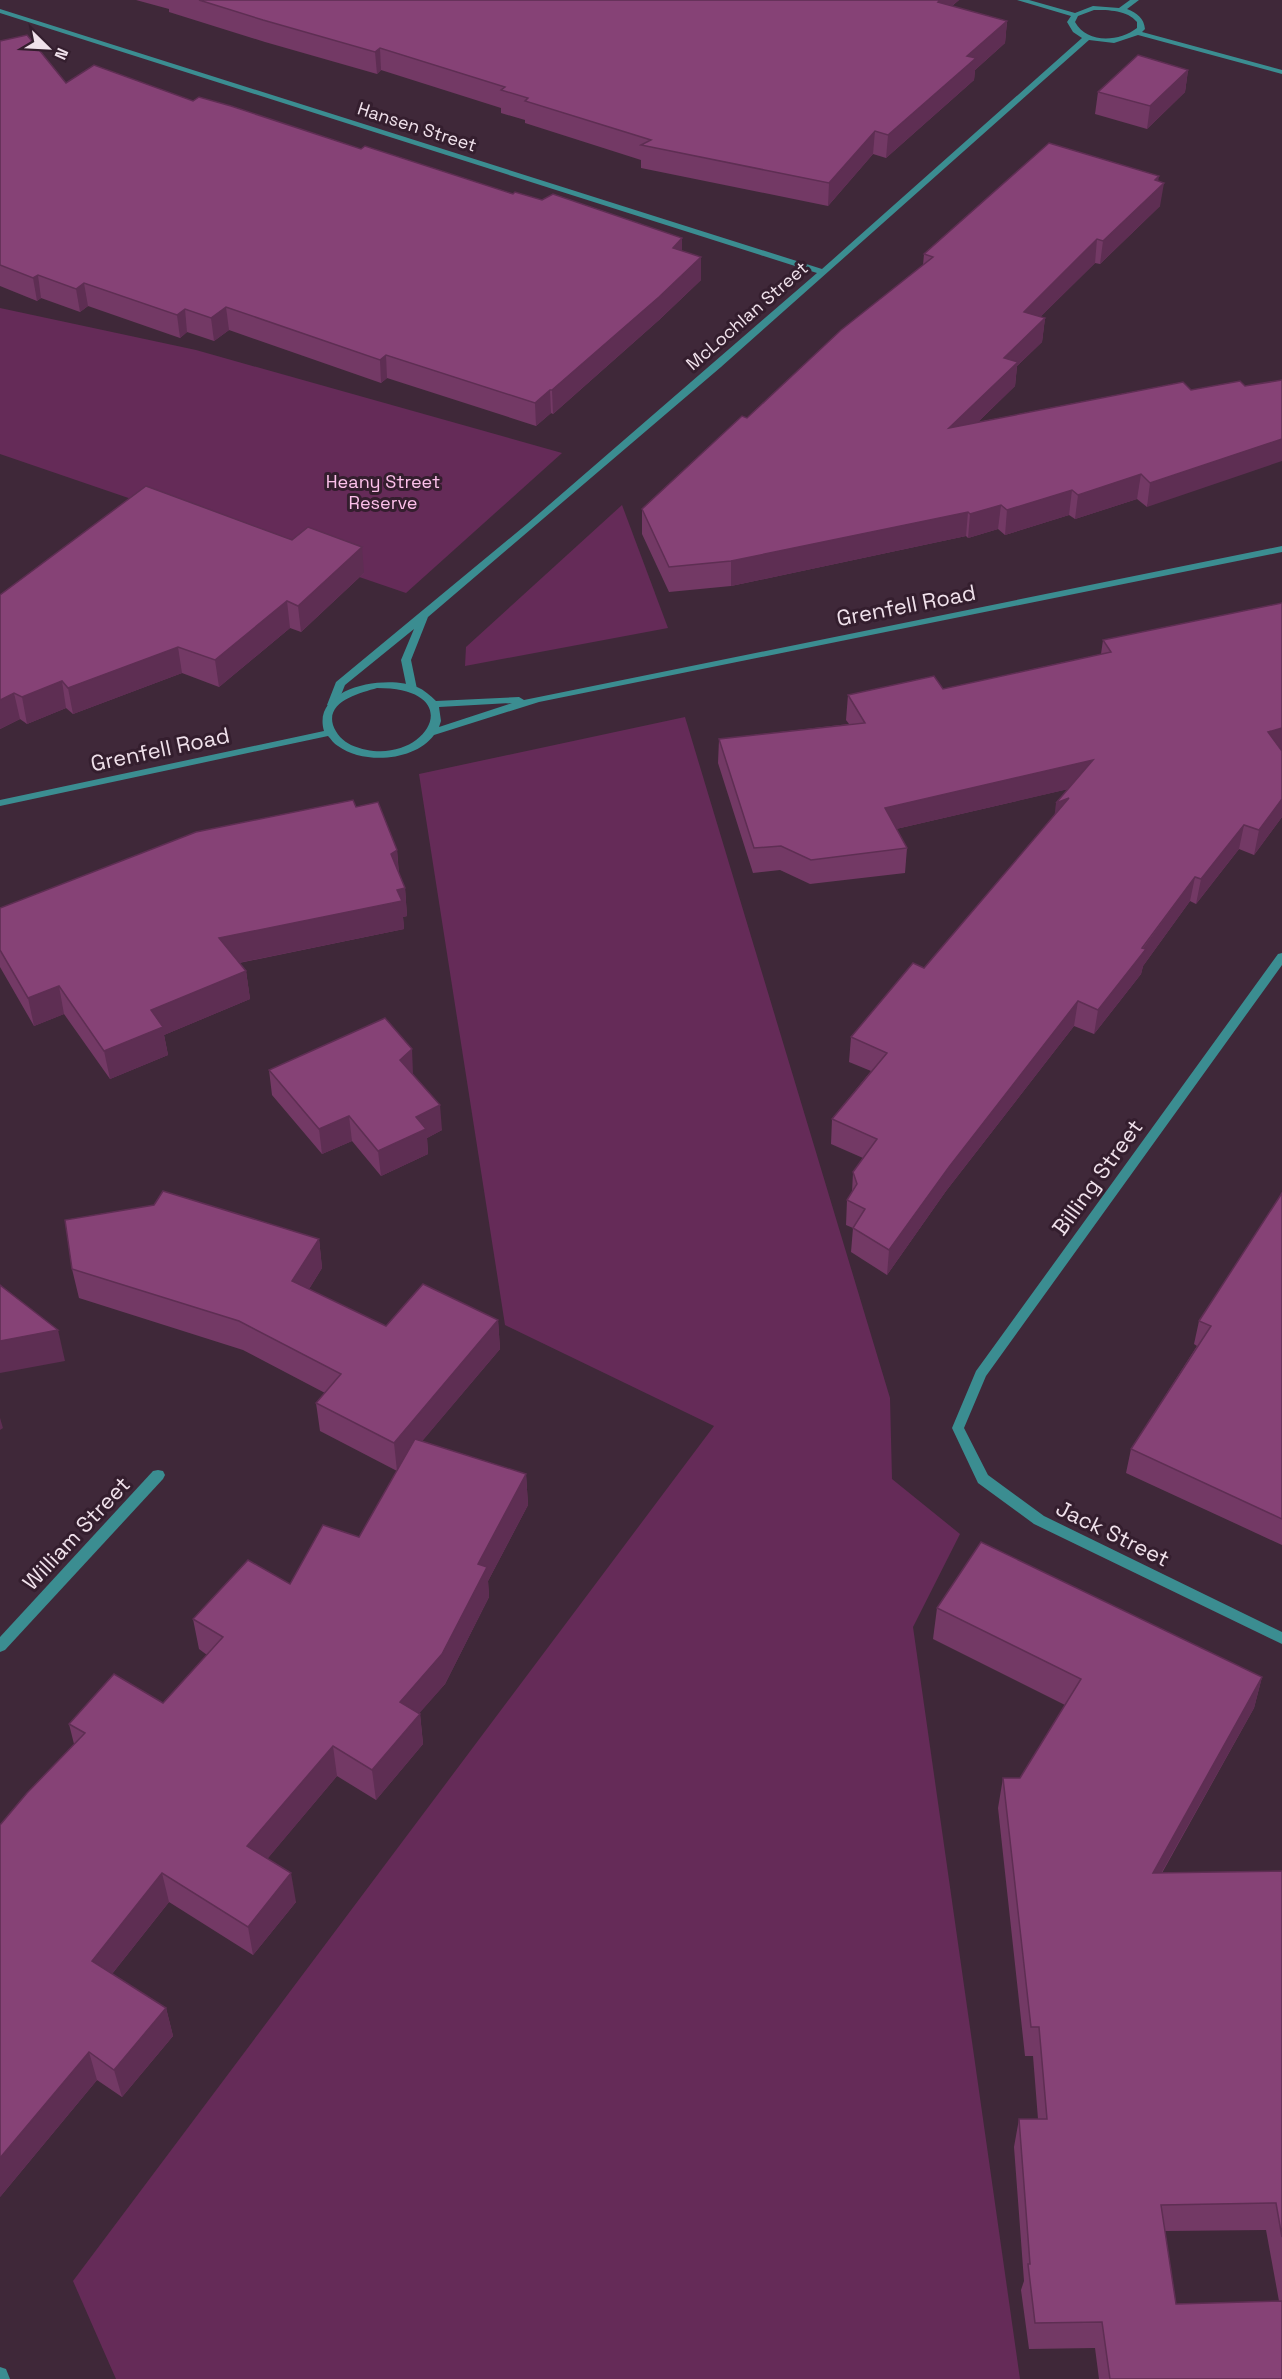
<svg xmlns="http://www.w3.org/2000/svg" width="1282" height="2379" viewBox="0 0 1282 2379" font-family="'Space Grotesk',sans-serif">
	<style>
		.green { fill: #652b58 }
		.lines { fill: none; stroke-linecap: round; stroke-linejoin: round }
		.minor { fill: #3b8d91; fill-rule: evenodd }
		.tertiary { fill: #3b8d91; fill-rule: evenodd }
		.wall { fill: #733965; fill-rule: evenodd }
		.shaded-wall { fill: #5e2e53 }
		.building { fill: #864276; stroke: #5e2e53; stroke-width: 1.5 }
		.labels { text-anchor: middle; stroke-width: 6; stroke-linejoin: round; paint-order: stroke }
		.far-street-label { font-size: 18px; fill: #f0e1eb; stroke: #341e2e }
		.far-park-label { font-size: 18px; fill: #fcc0ea; stroke: #341e2e }
		.street-label { font-size: 22px; fill: #f0e1eb; stroke: #341e2e }
	</style>
	<rect width="100%" height="100%" fill="#3f2839"/>
	<g class="green">
		<polygon points="0,308 196,350 562,453 406,593 0,454"/>
		<polygon points="622,505 668,628 465,666 466,647"/>
		<polygon points="685,717 890,1398 892,1479 960,1534 913,1627 1020,2379 116,2379 73,2281 714,1426 505,1325 419,774"/>
	</g>
	<g class="lines">
		<g class="minor">
			<path d="M1017 0H1029L1075 13 1093 6 1119 8 1130 0H1139L1127 9C1137 13 1144 18 1145 29L1142 32 1282 70V74L1138 35 1114 43 1089 40 721 367 428 617 411 660 417 689 416 691H408L407 689 401 660 414 629 345 685 337 705 332 708 327 705 336 682 527 524 817 273 0 13V9L822 269 1082 38 1073 32 1067 22 1071 16ZM1094 10C1109 10 1127 10 1137 22V28C1119 42 1087 44 1075 22L1078 16Z"/>
			<polygon points="1282,953 1282,965 986,1376 964,1428 988,1475 1044,1516 1282,1632 1282,1644 1034,1524 978,1483 952,1428 976,1371 1278,954"/>
			<polygon points="158,1470 163,1471 165,1475 163,1479 5,1650 0,1652 0,1637 153,1471"/>
			<polygon points="0,2367 6,2369 10,2379 0,2379"/>
		</g>
		<path class="tertiary" d="M1282 546V552L539 702 434 735C415 761 364 765 338 746 334 744 331 739 328 736L0 806V800L324 731C311 687 387 674 417 687 424 690 430 695 436 701L519 697 524 700ZM377 688C476 688 421 775 351 745 343 741 336 734 333 725 326 701 360 693 377 688ZM512 703 439 727 441 721 439 707Z"/>
	</g>
	<g class="wall">
		<polygon points="136,0 959,0 952,6 1007,21 1005,43 975,70 974,80 886,158 873,154 828,206 641,168 641,160 525,123 525,120 501,113 501,108 381,70 377,74 265,42 169,12 169,9"/>
		<polygon points="0,41 66,83 193,101 361,149 682,251 701,280 659,320 553,414 551,413 536,426 387,378 381,383 229,330 214,341 187,332 180,338 88,306 80,312 41,298 37,301 0,286"/>
		<polygon points="1188,70 1185,92 1147,129 1095,114 1098,92"/>
		<polygon points="1158,181 1160,206 1100,264 1095,263 1040,317 1045,318 1042,342 1017,366 1015,386 978,422 1183,382 1147,507 1137,499 1075,519 1069,515 1005,535 998,529 968,538 966,536 731,586 669,592 642,534 642,509 923,265 924,254"/>
		<polygon points="364,573 301,632 290,628 219,687 182,673 73,714 66,708 27,724 20,719 0,729 0,595"/>
		<polygon points="1282,603 1282,817 1254,855 1239,849 1196,904 1190,901 1143,966 1141,974 1094,1034 1074,1026 946,1191 887,1275 851,1252 853,1228 846,1225 847,1200 852,1193 853,1172 863,1158 831,1144 832,1119 871,1071 849,1062 851,1037 924,968 1055,815 1068,789 896,829 907,848 905,873 810,884 780,870 753,873 718,763 719,739 849,724 846,720 848,695 943,689 1101,654 1103,640"/>
		<polygon points="356,807 397,850 399,874 405,888 407,916 403,917 404,929 239,963 246,971 250,999 164,1035 168,1055 110,1079 64,1014 34,1026 0,967 0,908"/>
		<polygon points="269,1070 413,1074 442,1130 427,1138 428,1154 381,1176 352,1141 322,1154 272,1095"/>
		<polygon points="1282,1193 1282,1545 1126,1473 1131,1449 1197,1346 1194,1344 1199,1321"/>
		<polygon points="319,1239 322,1268 309,1289 386,1326 498,1320 500,1349 422,1441 526,1474 528,1505 488,1581 489,1597 445,1684 419,1713 420,1714 423,1744 376,1800 337,1776 267,1859 296,1902 253,1955 169,1902 112,1974 166,2008 173,2036 122,2097 97,2080 0,2197 74,1744 69,1724 163,1703 207,1655 199,1649 193,1619 290,1584 359,1537 397,1471 320,1431 316,1403 325,1393 243,1350 79,1298 72,1269"/>
		<path d="M937 1608 1262 1677 1254 1708 1162 1873 1282 1871V2379H1099L1095 2348 1029 2349 1021 2290 1024 2281 1014 2147 1019 2119H1038L1033 2056H1025L998 1808 1003 1778H1020L1065 1705 933 1639ZM1266 2230 1279 2301 1176 2304 1165 2231Z"/>
	</g>
	<g class="shaded-wall">
		<polygon points="940,0 959,0 943,13 938,2"/>
		<polygon points="1007,21 1005,43 975,70 974,80 886,158 888,135 967,56"/>
		<polygon points="380,48 381,70 377,74 375,52"/>
		<polygon points="1188,70 1185,92 1147,129 1150,106"/>
		<polygon points="875,131 873,154 828,206 829,183"/>
		<polygon points="1159,176 1157,189 1164,183 1160,206 1100,264 1103,241 1155,180"/>
		<polygon points="682,238 682,260 673,248"/>
		<polygon points="1097,239 1095,263 1022,335 1024,312"/>
		<polygon points="701,257 701,280 659,320 553,414 552,390"/>
		<polygon points="38,275 41,298 37,301 33,278"/>
		<polygon points="84,283 88,306 80,312 76,289"/>
		<polygon points="226,307 229,330 214,341 211,318"/>
		<polygon points="185,309 187,332 180,338 177,315"/>
		<polygon points="1045,318 1042,342 1017,366 1015,386 947,452 949,428 1004,358"/>
		<polygon points="386,355 387,378 381,383 380,360"/>
		<polygon points="550,390 551,413 536,426 535,403"/>
		<polygon points="1282,439 1282,461 1147,507 1150,483"/>
		<polygon points="1141,474 1137,499 1075,519 1078,495"/>
		<polygon points="1072,490 1069,515 1005,535 1007,510"/>
		<polygon points="1001,505 998,529 968,538 970,514"/>
		<polygon points="968,512 966,536 731,586 731,561"/>
		<polygon points="362,547 364,573 301,632 298,606"/>
		<polygon points="287,601 290,628 219,687 215,660"/>
		<polygon points="178,647 182,673 73,714 68,688"/>
		<polygon points="62,681 66,708 27,724 22,697"/>
		<polygon points="14,693 20,719 0,729 0,700"/>
		<polygon points="1282,728 1282,752 1268,732"/>
		<polygon points="1093,760 1090,784 883,832 885,808"/>
		<polygon points="1069,798 1053,828 1056,803"/>
		<polygon points="1282,799 1282,817 1254,855 1259,830"/>
		<polygon points="1244,825 1239,849 1196,904 1201,879"/>
		<polygon points="397,850 399,878 391,854"/>
		<polygon points="1195,877 1190,901 1143,966 1141,974 1094,1034 1098,1010"/>
		<polygon points="405,888 407,916 403,917 404,929 223,966 219,938"/>
		<polygon points="246,971 250,999 164,1035 168,1055 110,1079 104,1051 151,1010"/>
		<polygon points="59,986 64,1014 34,1026 28,998"/>
		<polygon points="1078,1001 1074,1026 946,1191 887,1275 889,1250 949,1167"/>
		<polygon points="412,1049 413,1074 402,1084 400,1060"/>
		<polygon points="440,1105 442,1130 427,1138 428,1154 381,1176 378,1151 416,1117"/>
		<polygon points="349,1116 352,1141 322,1154 319,1129"/>
		<polygon points="319,1239 322,1268 296,1310 292,1281"/>
		<polygon points="498,1320 500,1349 397,1471 394,1443"/>
		<polygon points="58,1330 65,1361 0,1373 0,1341"/>
		<polygon points="0,1418 3,1428 0,1430"/>
		<polygon points="526,1474 528,1505 488,1581 489,1597 445,1684 403,1732 400,1702 478,1564"/>
		<polygon points="1262,1677 1254,1708 1145,1902 1153,1873"/>
		<polygon points="420,1714 423,1744 376,1800 372,1770"/>
		<polygon points="333,1746 337,1776 253,1876 247,1846"/>
		<polygon points="162,1873 169,1902 100,1989 92,1961"/>
		<polygon points="291,1873 296,1902 253,1955 248,1927"/>
		<polygon points="166,2008 173,2036 122,2097 114,2070"/>
		<polygon points="89,2052 97,2080 0,2197 0,2158"/>
	</g>
	<g class="building">
		<polygon points="199,0 940,0 938,2 1007,21 967,56 976,58 888,135 875,131 829,183 641,145 651,140 525,101 528,98 501,90 505,87 380,48 375,52 263,20"/>
		<polygon points="27,35 66,83 94,65 193,101 199,97 231,106 361,149 365,146 513,194 515,192 542,200 553,194 682,238 673,248 701,257 659,297 552,390 550,390 535,403 386,355 380,360 226,307 211,318 185,309 177,315 84,283 76,289 38,275 33,278 0,265 0,41"/>
		<polygon points="1138,55 1188,70 1150,106 1098,92"/>
		<polygon points="1049,143 1159,176 1155,180 1164,183 1103,241 1097,239 1024,312 1045,318 1004,358 1018,362 949,428 1183,382 1191,390 1240,381 1245,386 1282,380 1282,439 1150,483 1141,474 1078,495 1072,490 1007,510 1001,505 970,514 968,512 731,561 669,567 642,509 742,416 747,418 841,330 933,257 924,254"/>
		<polygon points="146,486 292,540 308,527 362,547 298,606 287,601 215,660 178,647 68,688 62,681 22,697 14,693 0,700 0,595"/>
		<polygon points="1282,603 1282,728 1268,732 1282,751 1282,799 1259,830 1244,825 1201,879 1195,877 1142,948 1146,949 1098,1010 1078,1001 949,1167 889,1250 853,1228 865,1209 847,1200 857,1184 853,1172 877,1139 832,1119 887,1053 851,1037 913,963 924,968 1069,798 1056,803 1093,760 885,808 907,848 811,860 781,846 754,848 719,739 865,723 848,695 934,676 943,689 1111,652 1103,640"/>
		<polygon points="353,800 356,807 378,802 397,850 391,854 405,888 397,890 402,901 219,938 246,971 151,1010 163,1027 104,1051 59,986 28,998 0,950 0,908 196,832"/>
		<polygon points="385,1018 412,1049 400,1060 440,1105 416,1117 426,1129 378,1151 349,1116 319,1129 269,1070"/>
		<polygon points="163,1191 319,1239 292,1281 386,1326 423,1284 498,1320 394,1443 316,1403 341,1374 239,1321 72,1269 65,1220 154,1205"/>
		<polygon points="1282,1193 1282,1519 1131,1449 1211,1326 1199,1321"/>
		<polygon points="0,1285 58,1330 0,1341"/>
		<polygon points="415,1439 526,1474 478,1564 487,1567 442,1654 400,1702 420,1714 372,1770 333,1746 247,1846 291,1873 248,1927 162,1873 92,1961 166,2008 114,2070 89,2052 0,2158 0,1825 27,1793 85,1733 69,1724 114,1674 163,1703 223,1637 193,1619 248,1560 290,1584 323,1525 359,1537"/>
		<polygon points="981,1542 1262,1677 1153,1873 1282,1871 1282,2237 1276,2203 1161,2205 1176,2304 1282,2301 1282,2379 1110,2379 1102,2322 1035,2323 1028,2264 1030,2264 1019,2119 1047,2119 1039,2027 1031,2027 1003,1778 1020,1778 1081,1679 937,1608"/>
	</g>
	<g class="labels">
		<g class="far-street-label">
			<text transform="translate(417 127) rotate(18)" y="6">Hansen Street</text>
			<text transform="translate(747 316) rotate(-41)" y="6">McLochlan Street</text>
		</g>
		<g class="far-park-label">
			<text x="383" y="488">Heany Street<tspan x="383" dy="21">Reserve</tspan></text>
		</g>
		<g class="street-label">
			<text transform="translate(906 605) rotate(-11)" y="8">Grenfell Road</text>
			<text transform="translate(160 749) rotate(-12)" y="8">Grenfell Road</text>
			<text transform="translate(1097 1177) rotate(-54)" y="8">Billing Street</text>
			<text transform="translate(76 1533) rotate(-47)" y="8">William Street</text>
			<text transform="translate(1113 1533) rotate(26)" y="8">Jack Street</text>
		</g>
	</g>
	<g transform="translate(48 48) rotate(114)" stroke="#341e2e" stroke-width="4.5" paint-order="stroke">
	<path d="M0-4.5L10 22L0 15L-10 22Z" fill="#f0e1eb"/>
	<text y="-9" font-size="16" font-weight="bold" text-anchor="middle" fill="#f0e1eb">N</text>
	</g>
</svg>
